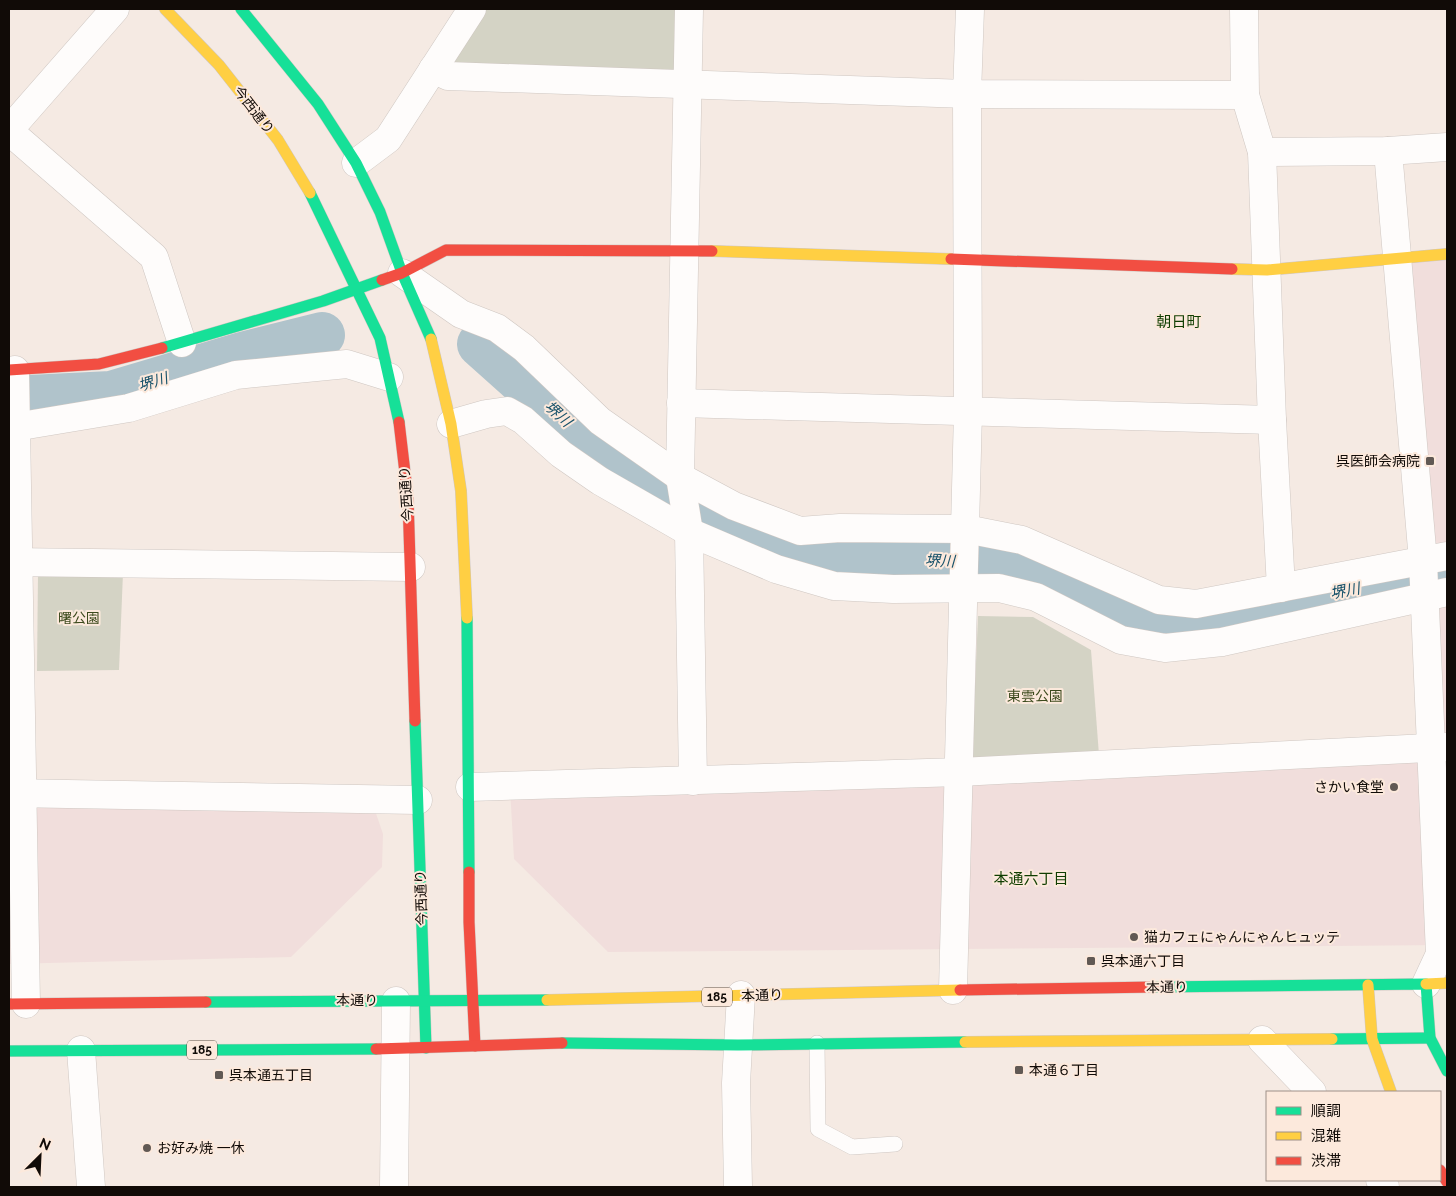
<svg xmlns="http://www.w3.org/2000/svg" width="1456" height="1196" viewBox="0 0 1456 1196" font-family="Raleway,'Noto Sans JP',sans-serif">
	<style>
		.commercial { fill: #f1dedc }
		.green { fill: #d4d3c5 }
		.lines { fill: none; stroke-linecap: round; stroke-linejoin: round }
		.river { stroke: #b0c3cb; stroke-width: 46 }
		.lane-casing { stroke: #cfc7c2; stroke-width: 16 }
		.street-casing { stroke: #cfc7c2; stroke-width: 29 }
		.fast-casing { stroke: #cfc7c2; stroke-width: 12 }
		.slow-casing { stroke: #cfc7c2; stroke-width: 12 }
		.jam-casing { stroke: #cfc7c2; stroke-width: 12 }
		.lane { stroke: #fefcfb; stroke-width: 15 }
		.street { stroke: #fefcfb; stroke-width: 28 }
		.fast { stroke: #16e098; stroke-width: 11 }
		.slow { stroke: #ffcf43; stroke-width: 11 }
		.jam { stroke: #f24e42; stroke-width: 11 }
		.poi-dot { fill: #615954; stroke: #fce9dc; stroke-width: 2 }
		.labels { text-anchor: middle; stroke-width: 4; stroke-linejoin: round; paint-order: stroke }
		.shield { fill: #fce9dc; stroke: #584e47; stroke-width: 1 }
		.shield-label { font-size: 12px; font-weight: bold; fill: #110b07 }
		.street-label { font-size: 14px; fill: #110b07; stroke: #fce9dc }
		.poi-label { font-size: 14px; fill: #110b07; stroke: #fce9dc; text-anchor: start }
		.park-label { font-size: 14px; fill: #3c4a1d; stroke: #fce9dc }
		.neighbourhood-label { font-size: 15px; fill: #103e01; stroke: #fce9dc }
		.water-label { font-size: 15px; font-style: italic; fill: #18526a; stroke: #fce9dc }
	</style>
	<rect width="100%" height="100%" fill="#f5eae3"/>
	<g class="commercial">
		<polygon points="1447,250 1447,945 608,952 514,859 510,788 1432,754 1400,252"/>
		<polygon points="368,790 383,834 382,867 291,957 9,964 9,796"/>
	</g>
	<g class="green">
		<polygon points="481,9 682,9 679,75 444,66"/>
		<polygon points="38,573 123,573 119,670 37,671"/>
		<polygon points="978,616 1033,617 1091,650 1099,755 972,759"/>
	</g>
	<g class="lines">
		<g class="river">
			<polyline points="480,344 583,436 664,490 798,548 864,560 934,560 1026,566 1153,623 1190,622 1447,571"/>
			<polyline points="9,399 111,394 242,355 322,335"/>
		</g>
		<g class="lane-casing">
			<polyline id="lane" points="817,1043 818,1129 852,1147 895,1144"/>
		</g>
		<g class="street-casing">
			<g id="street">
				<polyline points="689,9 680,477 689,532 693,781"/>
				<polyline points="1244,9 1245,95 1262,152 1272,420 1281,588"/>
				<polyline points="433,69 448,76 967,94 1245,95"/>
				<polyline points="9,130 115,9"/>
				<polyline points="9,131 154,257 182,343"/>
				<polyline points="1388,151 1423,561 1440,954 1426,984"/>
				<polyline points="1262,152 1388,151 1447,147"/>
				<polyline points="356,163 388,139 472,9"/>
				<polyline points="402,273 461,314 497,328 524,348 600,421 680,477 734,506 800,531 840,528 966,529 1022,540 1159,600 1196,604 1447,556"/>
				<polyline points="15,370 26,1004"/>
				<polyline points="681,403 1272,420"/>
				<polyline points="451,424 486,414 507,411 523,420 561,454 600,481 689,532 776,569 834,586 893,589 999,588 1036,597 1121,640 1165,648 1222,642 1447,592"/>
				<polyline points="9,428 129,408 236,375 347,364 389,377"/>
				<polyline points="9,562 411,567"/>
				<polyline points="470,787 960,772 1447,747"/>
				<polyline points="9,793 418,800"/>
				<polyline points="953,990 968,412 967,94 970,9"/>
				<polyline points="1262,1040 1312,1092"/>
				<polyline points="81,1050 91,1187"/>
				<polyline points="1380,1180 1385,1187"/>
				<polyline points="394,1187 396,1001"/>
				<polyline points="738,1187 736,1083 741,995"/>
			</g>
		</g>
		<g class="fast-casing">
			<g id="fast">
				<polyline points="241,9 318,104 356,163 380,212 402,273 431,339"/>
				<polyline points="310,193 380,338 399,422"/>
				<polyline points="162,348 323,301 382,280"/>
				<polyline points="467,618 469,872"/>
				<polyline points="415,721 426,1048"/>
				<polyline points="1155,987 1426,984 1430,1038 1447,1071"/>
				<polyline points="206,1002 547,1000"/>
				<polyline points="1332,1039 1430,1038"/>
				<polyline points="562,1043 738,1045 965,1042"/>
				<polyline points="9,1051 376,1049"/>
			</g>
		</g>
		<g class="slow-casing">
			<g id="slow">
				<polyline points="165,9 219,65 278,140 310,193"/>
				<polyline points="712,251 951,259"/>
				<polyline points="1232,269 1267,270 1447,254"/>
				<polyline points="431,339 451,424 461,491 467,618"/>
				<polyline points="1426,984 1447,983"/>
				<polyline points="1368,985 1372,1039 1391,1092"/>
				<polyline points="547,1000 960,990"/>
				<polyline points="965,1042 1332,1039"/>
			</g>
		</g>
		<g class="jam-casing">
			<g id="jam">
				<polyline points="951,259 1232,269"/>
				<polyline points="382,280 402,273 446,250 712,251"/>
				<polyline points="9,370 99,364 162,348"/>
				<polyline points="399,422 408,498 415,721"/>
				<polyline points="469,872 469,922 475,1046"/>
				<polyline points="960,990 1155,987"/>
				<polyline points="9,1004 206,1002"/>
				<polyline points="376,1049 562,1043"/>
				<polyline points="1440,1170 1447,1182"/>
			</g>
		</g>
		<use href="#lane" class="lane"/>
		<use href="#street" class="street"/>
		<use href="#fast" class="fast"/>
		<use href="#slow" class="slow"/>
		<use href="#jam" class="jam"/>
	</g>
	<g class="poi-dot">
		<rect x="1425" y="456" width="10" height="10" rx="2.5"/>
		<circle cx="1394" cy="787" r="5"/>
		<circle cx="1134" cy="937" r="5"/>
		<rect x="1086" y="956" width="10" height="10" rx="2.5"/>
		<rect x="1014" y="1065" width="10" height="10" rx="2.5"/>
		<rect x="214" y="1070" width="10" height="10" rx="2.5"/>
		<circle cx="147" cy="1148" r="5"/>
	</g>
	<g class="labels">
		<g class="shield">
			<rect x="702" y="987.5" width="30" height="19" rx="4"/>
			<rect x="187" y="1040.5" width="30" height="19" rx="4"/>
		</g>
		<g class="shield-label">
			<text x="717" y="1001">185</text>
			<text x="202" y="1054">185</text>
		</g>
		<g class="street-label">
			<text transform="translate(254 110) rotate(52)" y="5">今西通り</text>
			<text transform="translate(406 494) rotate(-94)" y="5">今西通り</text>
			<text transform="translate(421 898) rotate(-92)" y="5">今西通り</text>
			<text transform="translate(1167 987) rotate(-1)" y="5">本通り</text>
			<text transform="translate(762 995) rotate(-2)" y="5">本通り</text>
			<text transform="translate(357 1000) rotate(1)" y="5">本通り</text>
		</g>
		<g class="poi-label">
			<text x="1420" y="466" text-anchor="end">呉医師会病院</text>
			<text x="1384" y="792" text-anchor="end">さかい食堂</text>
			<text x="1144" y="942">猫カフェにゃんにゃんヒュッテ</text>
			<text x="1101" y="966">呉本通六丁目</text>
			<text x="1029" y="1075">本通６丁目</text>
			<text x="229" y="1080">呉本通五丁目</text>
			<text x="157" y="1153">お好み焼 一休</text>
		</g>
		<g class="park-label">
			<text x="79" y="623">曙公園</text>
			<text x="1035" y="701">東雲公園</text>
		</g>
		<g class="neighbourhood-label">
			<text x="1179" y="327">朝日町</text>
			<text x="1031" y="884">本通六丁目</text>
		</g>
		<g class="water-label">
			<text transform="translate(153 382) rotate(-17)" y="5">堺川</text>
			<text transform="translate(558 414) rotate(42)" y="5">堺川</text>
			<text transform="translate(940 561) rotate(2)" y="5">堺川</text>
			<text transform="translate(1345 591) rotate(-11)" y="5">堺川</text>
		</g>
	</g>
	<rect width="1456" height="1196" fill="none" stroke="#110b07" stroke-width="20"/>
	<rect x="1266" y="1091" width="175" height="90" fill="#fce9dc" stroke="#9e9087"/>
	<rect x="1276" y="1107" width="25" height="8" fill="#16e098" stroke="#9e9087"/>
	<text x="1311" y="1116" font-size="15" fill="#110b07">順調</text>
	<rect x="1276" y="1132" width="25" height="8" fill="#ffcf43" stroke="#9e9087"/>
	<text x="1311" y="1141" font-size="15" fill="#110b07">混雑</text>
	<rect x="1276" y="1157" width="25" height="8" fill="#f24e42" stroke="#9e9087"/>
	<text x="1311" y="1166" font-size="15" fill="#110b07">渋滞</text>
	<g transform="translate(40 1156) rotate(24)" stroke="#fce9dc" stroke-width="4" paint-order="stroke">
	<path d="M0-4L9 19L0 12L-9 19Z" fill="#110b07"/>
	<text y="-8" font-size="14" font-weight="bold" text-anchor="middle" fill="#110b07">N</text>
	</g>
</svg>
